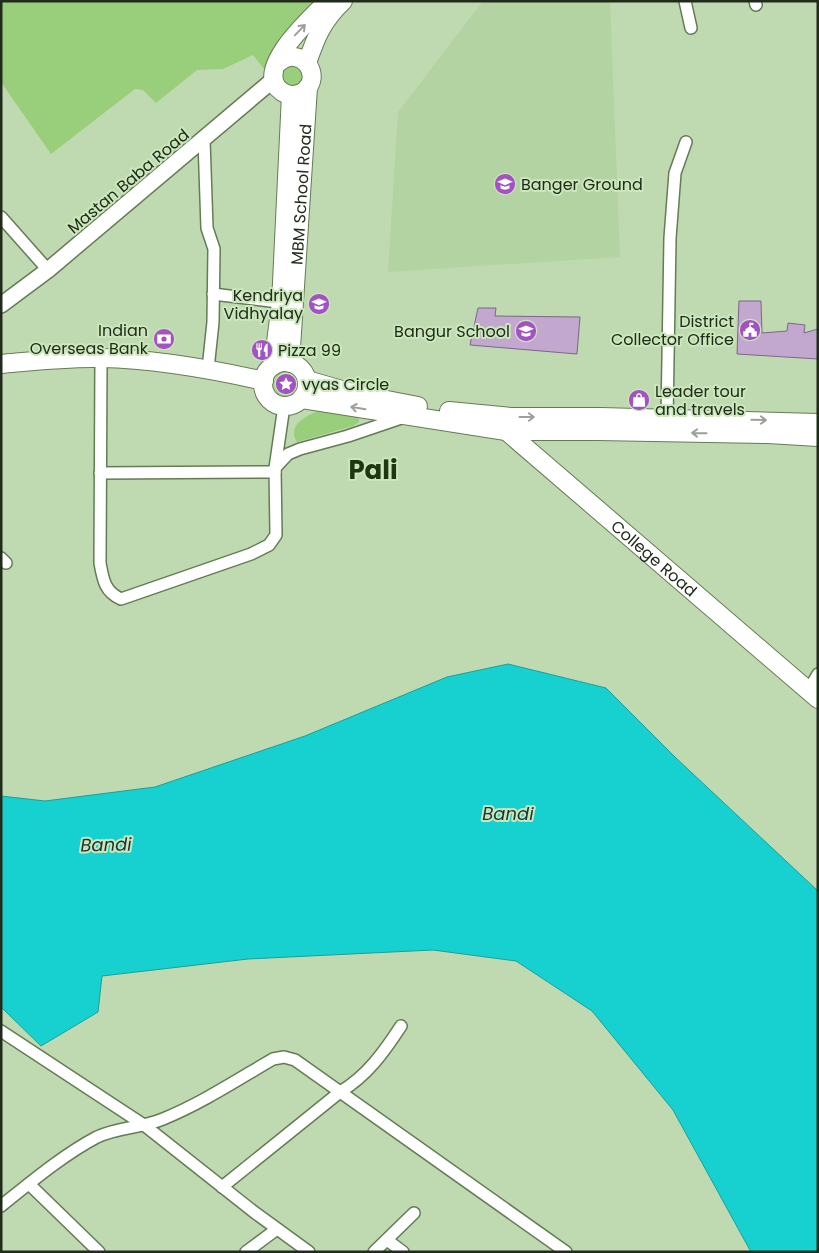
<svg xmlns="http://www.w3.org/2000/svg" width="819" height="1253" viewBox="0 0 819 1253" font-family="Poppins,sans-serif">
	<style>
		.built { fill: #b3d3a2 }
		.green { fill: #99ce7a }
		.water { fill: #17d1d0; stroke: #1a9f9a }
		.building { fill: #c2a7cf; stroke: #7e658a }
		.lines { fill: none; stroke-linecap: round; stroke-linejoin: round }
		.street-casing { stroke: #637c55; stroke-width: 14 }
		.secondary-casing { stroke: #637c55; stroke-width: 18 }
		.primary-casing { stroke: #637c55; stroke-width: 20 }
		.street { stroke: #fff; stroke-width: 11 }
		.secondary { stroke: #fff; stroke-width: 15 }
		.primary { stroke: #fff; stroke-width: 18 }
		.oneway { stroke: #9ba098 }
		.labels { text-anchor: middle; stroke-width: 4; stroke-linejoin: round; paint-order: stroke }
		.street-label { font-size: 16px; fill: #212b1b; stroke: #cbe7bc }
		.poi-label { font-size: 16px; fill: #212b1b; stroke: #cbe7bc; text-anchor: start }
		.water-label { font-size: 18px; font-style: italic; fill: #1a3433; stroke: #cbe7bc }
		.town-label { font-size: 26px; font-weight: bold; fill: #203512; stroke: #cbe7bc }
	</style>
	<rect width="100%" height="100%" fill="#bfdab0"/>
	<polygon class="built" points="483,1 610,1 620,257 388,272 398,112"/>
	<g class="green">
		<polygon points="1,1 330,1 264,69 253,55 223,69 197,70 156,103 143,90 135,89 51,154 1,82"/>
		<circle cx="292" cy="75" r="11"/>
		<circle cx="287" cy="384" r="13"/>
		<path d="M316 412 358 413 359 422 353 426 297 442C287 427 303 417 316 412Z"/>
	</g>
	<polygon class="water" points="508,664 606,688 676,758 818,891 818,1252 751,1252 673,1110 592,1011 516,961 433,950 248,959 102,976 98,1012 41,1046 1,1007 1,796 45,801 155,787 305,736 447,677"/>
	<g class="building">
		<polygon points="739,301 761,301 762,333 787,331 788,323 805,325 804,333 818,329 818,359 737,354"/>
		<polygon points="478,308 496,308 495,316 580,317 577,354 470,345"/>
	</g>
	<g class="lines">
		<g class="street-casing">
			<g id="street">
				<polyline points="685,1 691,28"/>
				<polyline points="755,1 756,5"/>
				<polyline points="204,140 207,228 214,249 213,322 208,369"/>
				<polyline points="1,217 48,270"/>
				<polyline points="213,294 286,303"/>
				<path d="M101 358 100 563C103 580 105 592 121 599L251 554 269 545 276 535 275 468 284 406"/>
				<polyline points="667,418 670,238 675,173 686,142"/>
				<polyline points="275,468 288,454 300,449 348,436 404,417"/>
				<polyline points="100,473 275,472"/>
				<polyline points="1,558 6,563"/>
				<polyline points="808,691 818,674"/>
				<polyline points="1,1031 144,1125 254,1212 309,1252"/>
				<polyline points="29,1184 99,1252"/>
				<path d="M222 1187 340 1092C367 1076 384 1052 401 1026"/>
				<path d="M1 1206C31 1182 63 1155 97 1137 118 1127 142 1128 163 1119 202 1103 237 1080 273 1059L284 1057 295 1060 566 1252"/>
				<polyline points="387,1240 403,1252"/>
				<polyline points="246,1252 277,1229"/>
				<polyline points="374,1252 414,1213"/>
			</g>
		</g>
		<g class="secondary-casing">
			<polyline id="secondary" points="1,305 48,270 273,80"/>
		</g>
		<g class="primary-casing">
			<g id="primary">
				<path d="M278 63C301 43 325 77 303 92 296 96 287 96 281 91 252 70 313 16 328 1"/>
				<path d="M307 63C316 37 322 21 343 1"/>
				<circle cx="285" cy="384" r="22"/>
				<path id="s1" d="M290 363 308 87"/>
				<path d="M1 364C34 361 68 357 101 358 155 359 211 369 264 381"/>
				<polyline points="273,366 281,303 291,95"/>
				<polyline points="307,380 356,394 418,406"/>
				<polyline points="302,399 506,431 597,431 768,434 818,437"/>
				<polyline points="449,411 511,417 601,417 818,423"/>
				<path id="s2" d="M504 429 818 699"/>
			</g>
		</g>
		<use href="#street" class="street"/>
		<use href="#secondary" class="secondary"/>
		<use href="#primary" class="primary"/>
	</g>
	<defs><path id="oneway-shaft" d="M-6 0H5M1.5-3L5.5 0L1.5 3" fill="none" stroke-width="1.6" stroke-linecap="round" stroke-linejoin="round" transform="scale(1.25)"/></defs>
	<g class="oneway">
		<use href="#oneway-shaft" transform="translate(300 30) rotate(-46)"/>
		<use href="#oneway-shaft" transform="translate(358 408) rotate(-171)"/>
		<use href="#oneway-shaft" transform="translate(527 417)"/>
		<use href="#oneway-shaft" transform="translate(759 420) rotate(1)"/>
		<use href="#oneway-shaft" transform="translate(699 433) rotate(-179)"/>
	</g>
	<defs>
		<g id="school-disc" transform="scale(1.125)"><circle r="9.5" fill="#a252c3" stroke="#cbe7bc"/><path d="M0-5L7-2L0 1L-7-2ZM-4 1L0 2.5L4 1V4Q0 6-4 4Z" fill="#fff"/></g>
		<g id="civic-disc" transform="scale(1.125)"><circle r="9.5" fill="#a252c3" stroke="#cbe7bc"/><path d="M-.6-6.5H3V-4.5H.6V-3L4-1V1h2V6H-6V1h2V-1L-.6-3ZM-1.2 2.5V6h2.4V2.5Z" fill="#fff"/></g>
		<g id="bank-disc" transform="scale(1.125)"><circle r="9.5" fill="#a252c3" stroke="#cbe7bc"/><path d="M-6-4H6V4H-6ZM0-2.3a2.3 2.3 0 1 0 0 4.6a2.3 2.3 0 1 0 0-4.6Z" fill="#fff"/></g>
		<g id="restaurant-disc" transform="scale(1.125)"><circle r="9.5" fill="#a252c3" stroke="#cbe7bc"/><path d="M-5-6h1v4h1v-4h1v4h1v-4h1v5L-1.5 .5V6h-2V.5L-5-1ZM5-6V6H3V1.5H1.5Q1.5-4 5-6Z" fill="#fff"/></g>
		<g id="sight-disc" transform="scale(1.125)"><circle r="9.5" fill="#a252c3" stroke="#cbe7bc"/><path d="M0-6L1.8-2.2L6-1.7L2.9 1.2L3.7 5.4L0 3.3L-3.7 5.4L-2.9 1.2L-6-1.7L-1.8-2.2Z" fill="#fff"/></g>
		<g id="shop-disc" transform="scale(1.125)"><circle r="9.5" fill="#a252c3" stroke="#cbe7bc"/><path d="M-5-2.5h2.3a2.7 3.5 0 0 1 5.4 0H5L5.5 6h-11ZM-1.5-2.5h3a1.5 2.3 0 0 0-3 0Z" fill="#fff"/></g>
	</defs>
	<g fill-rule="evenodd">
		<use href="#school-disc" x="505" y="184"/>
		<use href="#school-disc" x="319" y="304"/>
		<use href="#civic-disc" x="750" y="330"/>
		<use href="#school-disc" x="526" y="331"/>
		<use href="#bank-disc" x="164" y="339"/>
		<use href="#restaurant-disc" x="262" y="350"/>
		<use href="#sight-disc" x="286" y="384"/>
		<use href="#shop-disc" x="639" y="400"/>
	</g>
	<g class="labels">
		<g class="street-label">
			<text transform="translate(128 181) rotate(-40)" y="6">Mastan Baba Road</text>
			<text dy="6" stroke="none"><textPath href="#s1" startOffset="169">MBM School Road</textPath></text>
			<text dy="6" stroke="none"><textPath href="#s2" startOffset="198">College Road</textPath></text>
		</g>
		<g class="poi-label">
			<text x="521" y="190">Banger Ground</text>
			<text x="303" y="301" text-anchor="end">Kendriya<tspan x="303" dy="18">Vidhyalay</tspan></text>
			<text x="734" y="327" text-anchor="end">District<tspan x="734" dy="18">Collector Office</tspan></text>
			<text x="148" y="336" text-anchor="end">Indian<tspan x="148" dy="18">Overseas Bank</tspan></text>
			<text x="510" y="337" text-anchor="end">Bangur School</text>
			<text x="278" y="356">Pizza 99</text>
			<text x="302" y="390">vyas Circle</text>
			<text x="655" y="397">Leader tour<tspan x="655" dy="18">and travels</tspan></text>
		</g>
		<g class="water-label">
			<text x="508" y="820">Bandi</text>
			<text transform="translate(106 845) rotate(-1)" y="6">Bandi</text>
		</g>
		<g class="town-label">
			<text x="373" y="479">Pali</text>
		</g>
	</g>
	<rect width="819" height="1253" fill="none" stroke="#212b1b" stroke-width="5"/>
</svg>
